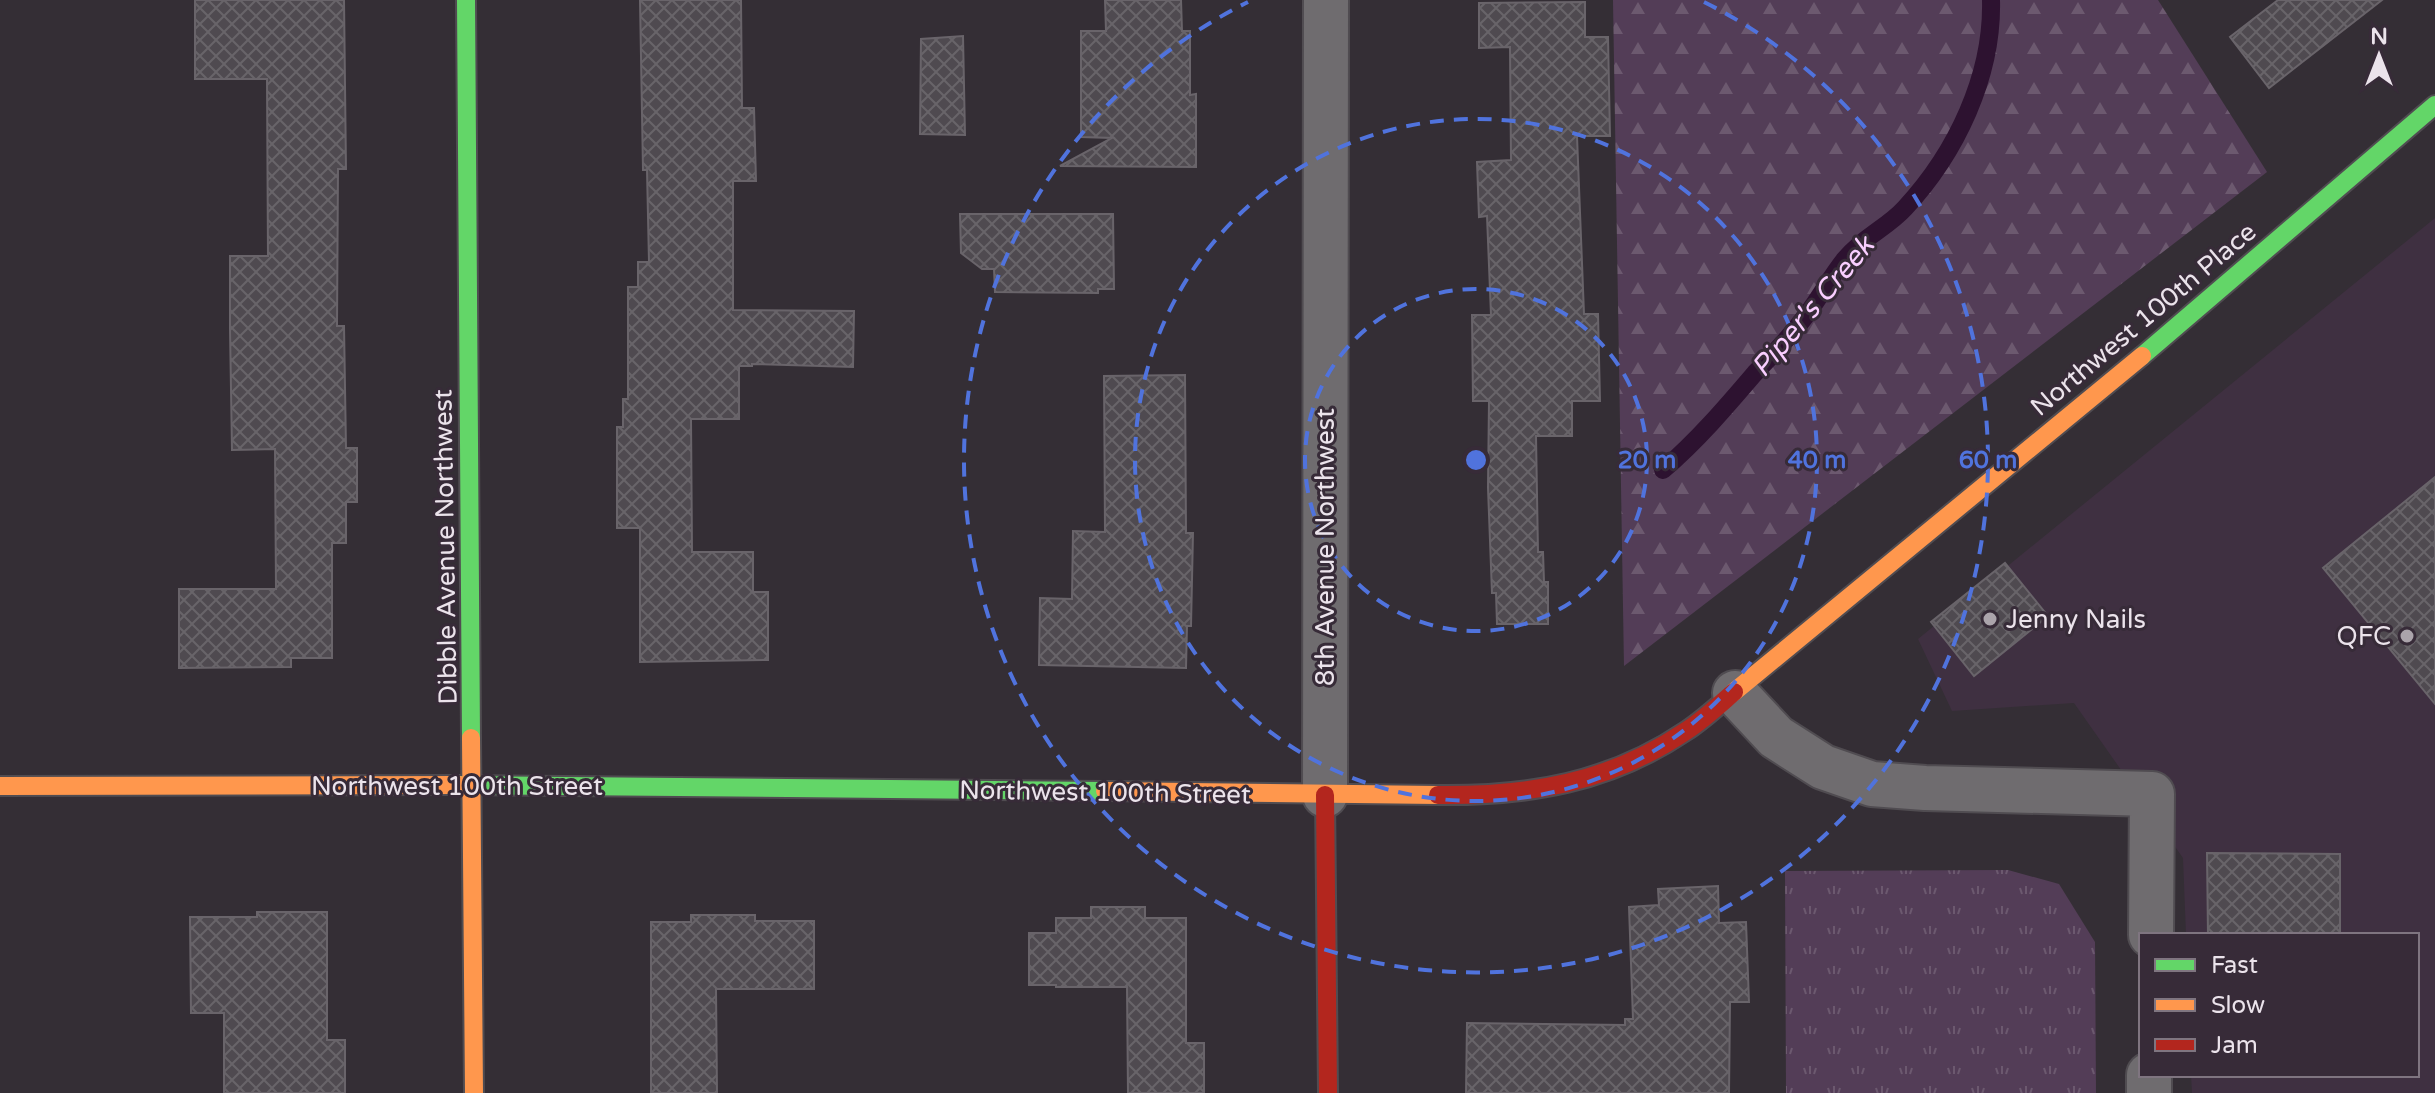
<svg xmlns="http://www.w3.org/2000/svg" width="2435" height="1093" viewBox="0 0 2435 1093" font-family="'Varela Round',sans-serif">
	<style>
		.built { fill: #3f3041 }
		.grass { fill: url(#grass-tufts) }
		.forest { fill: url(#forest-firs) }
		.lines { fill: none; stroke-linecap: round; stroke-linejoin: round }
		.stream { stroke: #2d1230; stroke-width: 18 }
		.building { fill: url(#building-cross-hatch); stroke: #69646a; stroke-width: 2 }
		.street-casing { stroke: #504c51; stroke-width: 48 }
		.fast-casing { stroke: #504c51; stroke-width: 22 }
		.slow-casing { stroke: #504c51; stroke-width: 22 }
		.jam-casing { stroke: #504c51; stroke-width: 22 }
		.street { stroke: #6f6c6f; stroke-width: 44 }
		.fast { stroke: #63d668; stroke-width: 18 }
		.slow { stroke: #ff974d; stroke-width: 18 }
		.jam { stroke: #b3261e; stroke-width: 18 }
		.ring { fill: none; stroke: #5073dd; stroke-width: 4; stroke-dasharray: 14 10 }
		.poi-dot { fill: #aba4ab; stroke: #372b38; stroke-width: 3 }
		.labels { text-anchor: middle; stroke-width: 6; stroke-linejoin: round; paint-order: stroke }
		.street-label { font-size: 26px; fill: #ebe3eb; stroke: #372b38 }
		.poi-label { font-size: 26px; fill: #ebe3eb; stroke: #372b38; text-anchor: start }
		.water-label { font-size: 28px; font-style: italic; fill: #f9ceff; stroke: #372b38 }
		.centre { fill: #5073dd; stroke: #372b38; stroke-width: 4 }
		.ring-label { font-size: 24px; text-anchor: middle; font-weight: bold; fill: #5073dd; stroke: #372b38; stroke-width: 6; stroke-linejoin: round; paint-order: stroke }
	</style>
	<defs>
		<pattern id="grass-tufts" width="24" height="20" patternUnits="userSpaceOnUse" patternTransform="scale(2)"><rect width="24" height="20" fill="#533d57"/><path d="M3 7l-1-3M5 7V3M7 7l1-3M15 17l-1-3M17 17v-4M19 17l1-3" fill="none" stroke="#6c596f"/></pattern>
		<pattern id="forest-firs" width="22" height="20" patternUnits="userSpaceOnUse" patternTransform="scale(2)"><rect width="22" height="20" fill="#533d57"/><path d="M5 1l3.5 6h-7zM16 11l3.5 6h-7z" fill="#6c596f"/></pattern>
		<pattern id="building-cross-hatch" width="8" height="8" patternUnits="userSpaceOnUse" patternTransform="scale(2)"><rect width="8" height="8" fill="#4f4a50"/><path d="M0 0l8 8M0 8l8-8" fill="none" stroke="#686469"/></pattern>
	</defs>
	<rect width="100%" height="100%" fill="#342e35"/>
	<polygon class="built" points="2435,218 2435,1093 2192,1093 2191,1075 2417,1075 2417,935 2186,935 2183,858 2074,703 1952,711 1918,639"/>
	<polygon class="grass" points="2008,870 2059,884 2095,942 2096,1093 1786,1093 1785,871"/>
	<polygon class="forest" points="1613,0 2158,0 2267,172 1624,666"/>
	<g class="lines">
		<path class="stream" d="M1663 470C1697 441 1726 407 1755 373 1773 354 1792 335 1807 314 1821 296 1831 276 1845 259 1864 236 1887 228 1905 208 1956 153 1993 76 1991 0"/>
	</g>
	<g class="building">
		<polygon points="195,0 344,0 346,169 338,169 337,326 344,326 346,448 357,448 357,502 346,502 346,543 332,543 332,658 291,658 291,667 179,668 179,589 276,589 275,449 232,450 230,329 230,256 268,256 267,79 195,79"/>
		<polygon points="640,0 741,0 742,108 754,108 756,181 733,181 733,310 854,311 853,367 752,364 752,366 739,366 739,419 691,419 692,552 753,552 753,592 768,592 768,660 640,662 640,528 617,528 617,427 623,427 623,399 628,399 628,287 638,287 638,262 649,262 647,170 643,170"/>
		<polygon points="1105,0 1181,0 1182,31 1190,31 1190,95 1196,94 1196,167 1060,166 1112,138 1081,137 1081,31 1106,31"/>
		<polygon points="2278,0 2382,0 2269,88 2230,37"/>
		<polygon points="1585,2 1585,37 1608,37 1610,136 1577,136 1584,314 1598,314 1600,401 1572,401 1572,436 1536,436 1538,552 1543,552 1544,582 1548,582 1548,624 1497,624 1496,593 1492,593 1488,488 1489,401 1473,401 1472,315 1491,315 1487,216 1479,217 1477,162 1511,160 1510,47 1479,48 1479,3"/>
		<polygon points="963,36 965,135 920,134 921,39"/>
		<polygon points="960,214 1113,214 1114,289 1098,289 1098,293 995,292 994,269 982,269 961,253"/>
		<polygon points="1185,375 1186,533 1193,533 1191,626 1187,626 1186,668 1039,665 1040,598 1072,599 1073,531 1105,532 1104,376"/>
		<polygon points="2435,477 2435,704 2323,568"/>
		<polygon points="2005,563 2048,616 1974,676 1931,622"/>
		<polygon points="2207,853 2340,854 2340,935 2208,935"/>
		<polygon points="1718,886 1719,923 1746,922 1749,1002 1730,1002 1729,1093 1466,1093 1467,1023 1625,1025 1625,1019 1633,1019 1629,907 1659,905 1658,889"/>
		<polygon points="1091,907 1145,907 1145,918 1186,918 1186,1043 1204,1043 1204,1093 1128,1093 1127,987 1056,987 1056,985 1029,985 1029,933 1056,933 1056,918 1091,918"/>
		<polygon points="257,912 327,912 327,1040 345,1040 345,1093 224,1093 224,1013 191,1013 190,917 257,917"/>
		<polygon points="691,915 755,915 755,921 814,921 814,989 716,989 717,1093 651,1093 651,922 691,922"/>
	</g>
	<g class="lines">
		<g class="street-casing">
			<g id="street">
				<polyline points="1735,693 1776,737 1823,767 1872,784 1925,788 2152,794 2151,935"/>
				<polyline points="1325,795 1326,0"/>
				<polyline points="2149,1093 2149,1075"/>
			</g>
		</g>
		<g class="fast-casing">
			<g id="fast">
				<polyline points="466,0 471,738"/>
				<polyline points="2142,356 2435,105"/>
				<polyline points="460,785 1105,791"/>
			</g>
		</g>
		<g class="slow-casing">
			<g id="slow">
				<polyline points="1734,692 2142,356"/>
				<polyline points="471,738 474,1093"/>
				<polyline points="0,786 460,785"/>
				<polyline points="1105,791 1438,795"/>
			</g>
		</g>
		<g class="jam-casing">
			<g id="jam">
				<polyline points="1325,795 1328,1093"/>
				<path d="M1438 795C1529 796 1609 783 1686 731 1703 720 1719 705 1734 692"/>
			</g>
		</g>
		<use href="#street" class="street"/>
		<use href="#fast" class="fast"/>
		<use href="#slow" class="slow"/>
		<use href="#jam" class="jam"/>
	</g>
	<g class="ring">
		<circle cx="1476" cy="460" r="171"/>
		<circle cx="1476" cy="460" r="341"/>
		<path d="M1704 2A512 512 0 1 1 1248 2"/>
	</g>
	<g class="poi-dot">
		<circle cx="1990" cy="619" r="8"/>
		<circle cx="2407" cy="636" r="8"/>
	</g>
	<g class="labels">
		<g class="street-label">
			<text transform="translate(2143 319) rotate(-40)" y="9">Northwest 100th Place</text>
			<text transform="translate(445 547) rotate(-91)" y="9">Dibble Avenue Northwest</text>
			<text transform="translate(1325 547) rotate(-90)" y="9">8th Avenue Northwest</text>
			<text x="457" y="795">Northwest 100th Street</text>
			<text transform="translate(1105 792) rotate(1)" y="9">Northwest 100th Street</text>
		</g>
		<g class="poi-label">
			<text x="2006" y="628">Jenny Nails</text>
			<text x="2391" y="645" text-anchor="end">QFC</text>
		</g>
		<g class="water-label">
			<text transform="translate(1812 306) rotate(-50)" y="10">Piper's Creek</text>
		</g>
	</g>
	<circle cx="1476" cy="460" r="12" class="centre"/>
	<g class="ring-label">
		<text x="1647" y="468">20 m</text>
		<text x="1817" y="468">40 m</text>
		<text x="1988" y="468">60 m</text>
	</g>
	<rect x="2139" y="933" width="280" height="144" fill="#372b38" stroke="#7f7580" stroke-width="2"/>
	<rect x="2155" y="959" width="40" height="12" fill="#63d668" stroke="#7f7580" stroke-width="2"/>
	<text x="2211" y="973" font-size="24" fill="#ebe3eb">Fast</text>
	<rect x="2155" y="999" width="40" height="12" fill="#ff974d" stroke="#7f7580" stroke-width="2"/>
	<text x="2211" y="1013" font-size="24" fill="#ebe3eb">Slow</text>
	<rect x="2155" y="1039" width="40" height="12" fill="#b3261e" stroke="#7f7580" stroke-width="2"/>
	<text x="2211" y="1053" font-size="24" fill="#ebe3eb">Jam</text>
	<g transform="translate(2379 56)" stroke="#372b38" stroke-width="6" paint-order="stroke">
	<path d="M0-6L14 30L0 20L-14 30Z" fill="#ebe3eb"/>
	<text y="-12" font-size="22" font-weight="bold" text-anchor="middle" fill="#ebe3eb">N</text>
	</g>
</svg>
